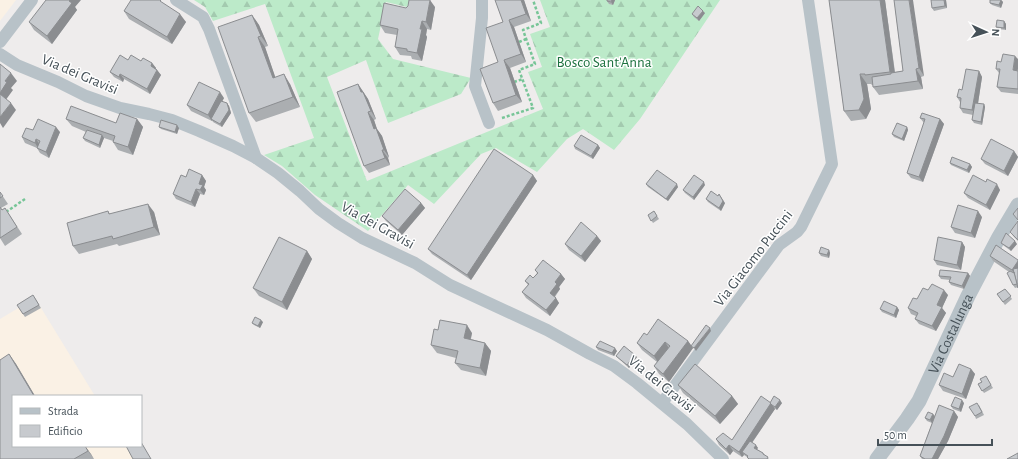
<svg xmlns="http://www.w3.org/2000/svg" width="1018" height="459" viewBox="0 0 1018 459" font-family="'Alegreya Sans',sans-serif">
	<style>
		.commercial { fill: #faf1e5 }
		.forest { fill: url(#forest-firs) }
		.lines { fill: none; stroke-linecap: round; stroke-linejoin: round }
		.path { stroke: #77c597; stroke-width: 2.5; stroke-dasharray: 3 2; stroke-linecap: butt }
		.minor { stroke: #b8c2c8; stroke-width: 12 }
		.tertiary { stroke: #b8c2c8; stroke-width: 15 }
		.wall { fill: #abaeb1 }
		.shaded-wall { fill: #8b8d90 }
		.building { fill: #c7cace; stroke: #8b8d90 }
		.labels { text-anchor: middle; stroke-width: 3; stroke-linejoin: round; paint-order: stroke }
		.park-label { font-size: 15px; fill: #1d723f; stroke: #fff }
		.street-label { font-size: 15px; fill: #465158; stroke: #fff }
	</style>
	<defs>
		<pattern id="forest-firs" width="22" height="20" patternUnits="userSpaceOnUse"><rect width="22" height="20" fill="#bceac9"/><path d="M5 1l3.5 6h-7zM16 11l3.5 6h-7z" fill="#a3caaf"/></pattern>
	</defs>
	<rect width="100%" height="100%" fill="#eeecec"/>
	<g class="commercial">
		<polygon points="0,0 16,0 0,21"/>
		<polygon points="35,298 95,396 13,396 13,446 126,446 134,459 0,459 0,319"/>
	</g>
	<polygon class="forest" points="194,0 410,0 407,7 386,2 378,39 393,59 471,78 461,94 388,123 366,60 327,77 367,181 543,109 528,72 542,67 530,34 550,27 540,0 720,0 640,119 614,150 583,129 567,139 537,172 496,148 481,154 434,204 408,185 368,231 315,195 282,166 264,155 314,138 265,4 213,21 205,7"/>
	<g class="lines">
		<g class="path">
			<polyline points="519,42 526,39"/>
			<polyline points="514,82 523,79"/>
			<polyline points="502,118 533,108 519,70 535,64 523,30 541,23 533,0"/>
			<polyline points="6,212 25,199"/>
		</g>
		<g class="minor">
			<polyline points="176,0 203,17 209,29 256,158"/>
			<polyline points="482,0 482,18 475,86 489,123"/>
			<polyline points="0,42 32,0"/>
			<polyline points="0,54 17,65 58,82 86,96 120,108 149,114 172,120 199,131 233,146 256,158 278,173 300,191 319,209 338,223 362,238 415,263 450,285 547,330 590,354 614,366 637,383 687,424 723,459"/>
			<polyline points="662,403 779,245 797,232 801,227 832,164 808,0"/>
		</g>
		<path class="tertiary" id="s1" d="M877 459 907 419 919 401 968 296 999 237 1018 205"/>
	</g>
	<g class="wall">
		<polygon points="495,0 524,0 531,21 514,27 526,62 510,68 522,102 498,111 493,103 503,22"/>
		<polygon points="607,0 615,0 613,5 609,4 607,1"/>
		<polygon points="829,0 885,0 895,72 903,71 894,0 924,76 921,77 923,89 879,95 873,87 873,85 872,85 871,84 867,84 871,109 866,119 851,121 844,111"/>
		<polygon points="946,0 947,8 934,11 932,8"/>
		<polygon points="990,0 1001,0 1003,2 1001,8 992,5 990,3"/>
		<polygon points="164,4 186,22 172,44 129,19 124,11"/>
		<polygon points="75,7 77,10 52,44 34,30 29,22"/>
		<polygon points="435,7 431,30 427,29 426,35 427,37 422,61 412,59 411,56 400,55 395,47 397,35 385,33 380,25 406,8"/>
		<polygon points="705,13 699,21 694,17 692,14"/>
		<polygon points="252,15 259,25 268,46 265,47 275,77 290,84 300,107 256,122 249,113"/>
		<polygon points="1004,21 1006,24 1006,30 998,29 996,27"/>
		<polygon points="128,60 141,61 152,63 156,68 156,69 157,70 161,75 150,94 124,79 123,82 114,77 110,72"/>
		<polygon points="996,69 1018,71 1018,94 1001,92 997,87 999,73"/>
		<polygon points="979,71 982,77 978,104 984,104 985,107 982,125 974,123 972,120 973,115 963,113 960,108 960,102 957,97 962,90"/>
		<polygon points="358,84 368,99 376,119 374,120 377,129 382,136 389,157 388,158 390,165 369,173 364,166"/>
		<polygon points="224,98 222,101 229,106 231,113 222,127 213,122 212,120 212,121 191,111 187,105"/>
		<polygon points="920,118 940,119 944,124 923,182 911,178 907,173 924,123"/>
		<polygon points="66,119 116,123 137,119 143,127 133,155 118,150 113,142 113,141 104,138 100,148 85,141 83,138 86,132 72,126"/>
		<polygon points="159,127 179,128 177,134 161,129"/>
		<polygon points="907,127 908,130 904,141 894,137 892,134"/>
		<polygon points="33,130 60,132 49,158 40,153 37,148 25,143 22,137"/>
		<polygon points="598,145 600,148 593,159 575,149 574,146"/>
		<polygon points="1014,151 1018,157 1008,176 985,164 981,159"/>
		<polygon points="950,163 970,164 972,167 969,173 951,165"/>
		<polygon points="202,175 206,181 204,187 206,190 204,195 200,194 195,207 176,199 173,194 186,177"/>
		<polygon points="533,175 537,181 471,280 432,254 428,249"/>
		<polygon points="986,182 1000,190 990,210 968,198 964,193"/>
		<polygon points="646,184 678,187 668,201 648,187"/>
		<polygon points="705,185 694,200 685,193 683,190"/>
		<polygon points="0,192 8,204 1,208 2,210 5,208 22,234 5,246 0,238"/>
		<polygon points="706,199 725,203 721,211 708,202"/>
		<polygon points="421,203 425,208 402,235 386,221 382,216"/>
		<polygon points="108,211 110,214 154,212 160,235 119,246 117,244 79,254 73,246"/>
		<polygon points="654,211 659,219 653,223 648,215"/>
		<polygon points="982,217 975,238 955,233 951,227"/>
		<polygon points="1018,221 1018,241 1014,237 1010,232"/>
		<polygon points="597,236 601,241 585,262 569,250 565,244"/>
		<polygon points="962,242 965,247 961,270 937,265 934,260"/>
		<polygon points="1001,243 1017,244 1011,251 1003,245"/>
		<polygon points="829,250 830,253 829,258 821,256 819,253"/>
		<polygon points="307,251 312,259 287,310 259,296 253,288"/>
		<polygon points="990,256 1018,260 1018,287 1015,288 1013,285 1009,272 993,261"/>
		<polygon points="535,270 561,274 565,279 559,287 560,289 555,297 559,303 550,316 526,298 522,292 528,285 525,281 533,278 537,273"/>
		<polygon points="968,273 970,276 964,289 951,285 949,282 950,280 941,279 939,276"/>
		<polygon points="1005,289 1012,299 1005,305 997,294"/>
		<polygon points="928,290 948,295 942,308 946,313 936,331 919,324 915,319 916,316 911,314 908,308 917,299"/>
		<polygon points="35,298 41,308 25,317 17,305"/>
		<polygon points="897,307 899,310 896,318 882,312 880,309"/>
		<polygon points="263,322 260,328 254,325 252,323"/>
		<polygon points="438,330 472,333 471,339 485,343 491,351 486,376 461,370 455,363 456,358 437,353 431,345"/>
		<polygon points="647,335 688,341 693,348 669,382 659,374 654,366 657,362 642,350 637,343"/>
		<polygon points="596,347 617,351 614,356 598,350"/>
		<polygon points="9,354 16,364 35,396 13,396 13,446 85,446 94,459 0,459"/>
		<polygon points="616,356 637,357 629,368 618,358"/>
		<polygon points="971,369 975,374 966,399 943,391 939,385"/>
		<polygon points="987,378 993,388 984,393 978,384"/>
		<polygon points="678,385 732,396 738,404 720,424 683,393"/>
		<polygon points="770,403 782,403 777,410 774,408 775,409 752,443 758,448 757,449 763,453 769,459 748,459 747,457 744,455 742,457 733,451 730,455 719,445 716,439 732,440"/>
		<polygon points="964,403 961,412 953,409 951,406"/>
		<polygon points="979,405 984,415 976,419 975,416"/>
		<polygon points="954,411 958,417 948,441 938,459 922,459 920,456 932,423 927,421 925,418 933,414 935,416"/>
	</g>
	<g class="shaded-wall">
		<polygon points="70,0 81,0 75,7 77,10 52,44 47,36"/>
		<polygon points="430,0 435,7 431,30 426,22"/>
		<polygon points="521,0 524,0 531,21 526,14"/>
		<polygon points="612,0 615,0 613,5 611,2"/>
		<polygon points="880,0 885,0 896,82 890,72"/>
		<polygon points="909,0 913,0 924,76 919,68"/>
		<polygon points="944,0 946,0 947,8 945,6"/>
		<polygon points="1001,0 1003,2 1001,8 999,5"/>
		<polygon points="703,11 705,13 699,21 697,18"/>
		<polygon points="180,14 186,22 172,44 167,37"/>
		<polygon points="252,15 259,25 268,46 261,36"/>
		<polygon points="509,20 514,27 526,62 521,54"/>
		<polygon points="422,21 427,29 426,35 427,37 422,61 417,53 420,29"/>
		<polygon points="1004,21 1006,24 1006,30 1004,28"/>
		<polygon points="258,37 265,47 279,88 273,78"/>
		<polygon points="1015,56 1018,59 1018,69 1017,75 1013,70"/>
		<polygon points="504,60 510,68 522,102 516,95"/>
		<polygon points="152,63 156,68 155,71 151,66"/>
		<polygon points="916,69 921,77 923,89 918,81"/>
		<polygon points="157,70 161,75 150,94 147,89"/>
		<polygon points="979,71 982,77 976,116 972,110"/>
		<polygon points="11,73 17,81 11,88 13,90 5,101 0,94 0,93 5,81"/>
		<polygon points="120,74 124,79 123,82 119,77"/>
		<polygon points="284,74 290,84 300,107 293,97"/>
		<polygon points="860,74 867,84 871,109 866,119 859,110"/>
		<polygon points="358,84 368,99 376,119 371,111 361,92"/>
		<polygon points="220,92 224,98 212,121 208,115"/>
		<polygon points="11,103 16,110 3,128 0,123 0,117"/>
		<polygon points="227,103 229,106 231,113 222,127 220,124"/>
		<polygon points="984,104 985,107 982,125 981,122"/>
		<polygon points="368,112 374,120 377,129 382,136 389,157 384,150 374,129"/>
		<polygon points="137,119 143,127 133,155 128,147"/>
		<polygon points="940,119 944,124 923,182 919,177"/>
		<polygon points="177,125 179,128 177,134 175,132"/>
		<polygon points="56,127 60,132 49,158 46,152"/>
		<polygon points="907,127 908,130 904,141 902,139"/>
		<polygon points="102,135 104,138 100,148 99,145"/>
		<polygon points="36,139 40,145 38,148 35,143"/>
		<polygon points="598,145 600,148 593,159 591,156"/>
		<polygon points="382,150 388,158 390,165 385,158"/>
		<polygon points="1014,151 1018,157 1008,176 1004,171"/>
		<polygon points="970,164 972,167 969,173 967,170"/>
		<polygon points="202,175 206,181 204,187 206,190 204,195 200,190 199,184"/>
		<polygon points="533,175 537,181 471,280 467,275"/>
		<polygon points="704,182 705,185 694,200 693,197"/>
		<polygon points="677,184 678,187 668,201 666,199"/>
		<polygon points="997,184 1000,190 990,210 986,205"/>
		<polygon points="196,189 200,194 195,207 191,202"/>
		<polygon points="719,194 725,203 721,211 719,208"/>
		<polygon points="421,203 425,208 402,235 398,230"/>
		<polygon points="148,204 154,212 160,235 154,227"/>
		<polygon points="978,211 982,217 975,238 971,233"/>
		<polygon points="597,236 601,241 585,262 581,256"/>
		<polygon points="1015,241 1017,244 1011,251 1009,248"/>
		<polygon points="962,242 965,247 961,270 957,265"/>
		<polygon points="829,250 830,253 829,258 827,255"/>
		<polygon points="307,251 312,259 287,310 282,302"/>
		<polygon points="1018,261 1018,272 1016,276 1012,270"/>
		<polygon points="968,273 970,276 964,289 962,286"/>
		<polygon points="561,274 565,279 559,287 560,289 553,298 550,293 555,282"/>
		<polygon points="944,290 948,295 942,308 946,313 936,331 932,326 937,305"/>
		<polygon points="556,298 559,303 550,316 546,310"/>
		<polygon points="897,307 899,310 896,318 894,315"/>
		<polygon points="261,320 263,322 260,328 258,326"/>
		<polygon points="467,325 472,333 469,345 464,338"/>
		<polygon points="710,328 711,331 696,351 694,348"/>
		<polygon points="688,341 693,348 669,382 663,374"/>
		<polygon points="665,342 670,350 659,364 654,356"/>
		<polygon points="485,343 491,351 486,376 480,368"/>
		<polygon points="615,348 617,351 614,356 612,353"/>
		<polygon points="9,354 16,364 35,396 34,396"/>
		<polygon points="635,355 637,357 629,368 627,365"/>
		<polygon points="971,369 975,374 966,399 962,394"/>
		<polygon points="732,396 738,404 720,424 715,416"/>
		<polygon points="780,400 782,403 777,410 775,407"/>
		<polygon points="962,400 964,403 961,412 959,409"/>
		<polygon points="771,403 775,409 744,454 742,452 744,455 742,457 739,452"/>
		<polygon points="954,411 958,417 948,441 938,459 932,459"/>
		<polygon points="933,414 935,417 932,423 930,420"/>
		<polygon points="729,445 733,451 730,455 726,449"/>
		<polygon points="756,445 758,448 756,450 754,448"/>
		<polygon points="85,446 91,454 94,459 88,451"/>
	</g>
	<g class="building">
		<polygon points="46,0 70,0 69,1 72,3 47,36 29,22"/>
		<polygon points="131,0 161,0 160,1 180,14 167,37 124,11"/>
		<polygon points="409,0 430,0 426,22 422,21 420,29 422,29 417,53 407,51 407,49 395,47 398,29 380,25 384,3 406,8 408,6"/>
		<polygon points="495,0 521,0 526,14 509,20 521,54 504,60 516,95 493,103 480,69 498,62 486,28 503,22"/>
		<polygon points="607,0 612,0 611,2 607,1"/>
		<polygon points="829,0 880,0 890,72 865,75 865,74 860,74 864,99 859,110 844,111"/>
		<polygon points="894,0 909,0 919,68 916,69 918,81 873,87 872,77 891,74 891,73 903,71"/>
		<polygon points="931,0 944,0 945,6 932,8"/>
		<polygon points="990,0 1001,0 999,5 990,3"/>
		<polygon points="698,6 703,11 697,18 692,14"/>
		<polygon points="252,15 261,36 258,37 273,78 284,74 293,97 249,113 218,27"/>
		<polygon points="997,20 1004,21 1004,28 996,27"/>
		<polygon points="1003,54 1015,56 1013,70 1018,71 1018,89 997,87 1000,69 996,69 997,61 1001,62"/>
		<polygon points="120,55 128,60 131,55 141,61 143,58 152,63 151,66 157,70 147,89 120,74 119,77 110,72"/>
		<polygon points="0,64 11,73 5,81 7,82 0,93"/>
		<polygon points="966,69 979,71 972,110 960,108 961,98 957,97 959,89 962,90"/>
		<polygon points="199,82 220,92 208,115 187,105"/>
		<polygon points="358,84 361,92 363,92 371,111 368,112 374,129 376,128 384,150 382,150 385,158 364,166 337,92"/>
		<polygon points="0,94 11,103 0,117"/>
		<polygon points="221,101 227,103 229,110 220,124 211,119"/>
		<polygon points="975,103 984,104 981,122 972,120"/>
		<polygon points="71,106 116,123 120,113 137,119 128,147 113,142 115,136 66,119"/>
		<polygon points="922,113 940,119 919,177 907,173 925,119 920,118"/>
		<polygon points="38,119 56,127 46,152 37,148 40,141 36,139 35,143 22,137 26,128 33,130"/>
		<polygon points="161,120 177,125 175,132 159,127"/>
		<polygon points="897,123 907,127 902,139 892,134"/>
		<polygon points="87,130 102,135 99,145 83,138"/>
		<polygon points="581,135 598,145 591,156 574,146"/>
		<polygon points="991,139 1014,151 1004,171 981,159"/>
		<polygon points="494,149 533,175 467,275 428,249"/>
		<polygon points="952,157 970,164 967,170 950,163"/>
		<polygon points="189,169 202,175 199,184 203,185 200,190 196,189 191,202 173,194 181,175 186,177"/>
		<polygon points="657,170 677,184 666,199 646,184"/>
		<polygon points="694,175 704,182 693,197 683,190"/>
		<polygon points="973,175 986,182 987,179 997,184 986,205 964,193"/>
		<polygon points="405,189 421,203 398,230 382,216"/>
		<polygon points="711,191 718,196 719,194 723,201 719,208 706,199"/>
		<polygon points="0,192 3,196 0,198"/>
		<polygon points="148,204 154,227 113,239 112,236 73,246 67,223 108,211 109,214"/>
		<polygon points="958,205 978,211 971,233 951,227"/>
		<polygon points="0,207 2,210 5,208 17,227 0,238"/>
		<polygon points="1018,208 1018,220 1013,214"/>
		<polygon points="654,211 657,216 651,221 648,215"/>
		<polygon points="1018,221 1018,240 1010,232"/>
		<polygon points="581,222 597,236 581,256 565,244"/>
		<polygon points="1006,233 1015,241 1009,248 1001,243"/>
		<polygon points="279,237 307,251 282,302 253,288"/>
		<polygon points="938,237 962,242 957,265 934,260"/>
		<polygon points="996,245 1018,260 1018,261 1012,270 990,256"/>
		<polygon points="821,247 829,250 827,255 819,253"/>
		<polygon points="543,260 561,274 555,282 557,284 550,293 556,298 546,310 522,292 529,284 525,281 530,275 533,278 538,273 535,270"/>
		<polygon points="1018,268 1018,288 1013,269"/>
		<polygon points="940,270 952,271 968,273 962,286 949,282 951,277 939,276"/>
		<polygon points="1010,271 1014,273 1014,272 1017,284 1013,285 1007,273"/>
		<polygon points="932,284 944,290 937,305 942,307 932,326 915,319 918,313 908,308 913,298 917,299 923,288 928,290"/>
		<polygon points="1005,289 1011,296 1003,302 997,294"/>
		<polygon points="33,295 39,305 23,314 17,305"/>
		<polygon points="884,301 897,307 894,315 880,309"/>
		<polygon points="255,317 261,320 258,326 252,323"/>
		<polygon points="658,319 688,341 663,374 654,366 670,346 665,342 654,356 637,343 644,333 647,335"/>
		<polygon points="440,320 467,325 464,338 485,343 480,368 455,363 458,351 431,345 434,329 438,330"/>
		<polygon points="706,325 710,328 694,348 691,346"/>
		<polygon points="600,341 615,348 612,353 596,347"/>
		<polygon points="624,346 635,355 627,365 616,356"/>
		<polygon points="9,354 34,396 13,396 13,446 85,446 88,451 74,459 0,459 0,360"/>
		<polygon points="695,364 732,396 715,416 678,385"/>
		<polygon points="959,364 971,369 962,394 939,385 944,373 953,377"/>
		<polygon points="986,376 991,385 982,391 978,384 982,382 980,379"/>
		<polygon points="761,396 771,403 739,452 729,445 726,449 716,439 723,433 732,440"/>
		<polygon points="774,396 780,400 775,407 772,405 770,403"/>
		<polygon points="955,397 962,400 959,409 951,406"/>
		<polygon points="977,403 982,412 975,416 969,407"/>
		<polygon points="939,405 954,411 944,436 932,459 925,459 920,456"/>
		<polygon points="928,412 933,414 930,420 925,418"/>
		<polygon points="750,441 756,445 754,448 763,453 763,454 768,457 767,459 749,459 747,457 748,456 742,452"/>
		<polygon points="141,442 151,459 133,459 126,446 141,446"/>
		<polygon points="1018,453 1018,459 1007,459"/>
	</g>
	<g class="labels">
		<g class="park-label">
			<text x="604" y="67">Bosco Sant'Anna</text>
		</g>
		<g class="street-label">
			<text transform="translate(80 74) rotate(23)" y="5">Via dei Gravisi</text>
			<text transform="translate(378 225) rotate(29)" y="5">Via dei Gravisi</text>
			<text transform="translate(753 258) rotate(-52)" y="5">Via Giacomo Puccini</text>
			<text dy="5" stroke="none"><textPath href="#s1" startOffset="146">Via Costalunga</textPath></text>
			<text transform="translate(662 384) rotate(39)" y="5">Via dei Gravisi</text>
		</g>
	</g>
	<rect x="12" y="395" width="130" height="52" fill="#ffffff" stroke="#b5b9bc"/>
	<rect x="20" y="408" width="20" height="6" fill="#b8c2c8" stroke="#b5b9bc"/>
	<text x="48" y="415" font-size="12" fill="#465158">Strada</text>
	<rect x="20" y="425" width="20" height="12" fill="#c7cace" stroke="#b5b9bc"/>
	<text x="48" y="435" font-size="12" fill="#465158">Edificio</text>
	<g transform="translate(986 32) rotate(93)" stroke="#ffffff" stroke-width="3" paint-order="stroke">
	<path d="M0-3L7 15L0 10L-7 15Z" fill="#465158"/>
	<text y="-6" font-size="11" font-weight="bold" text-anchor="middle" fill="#465158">N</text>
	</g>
	<path d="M878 439v6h114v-6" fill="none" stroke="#465158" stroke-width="2"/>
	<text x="884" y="439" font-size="12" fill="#465158" stroke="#ffffff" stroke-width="3" paint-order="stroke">50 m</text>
</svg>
